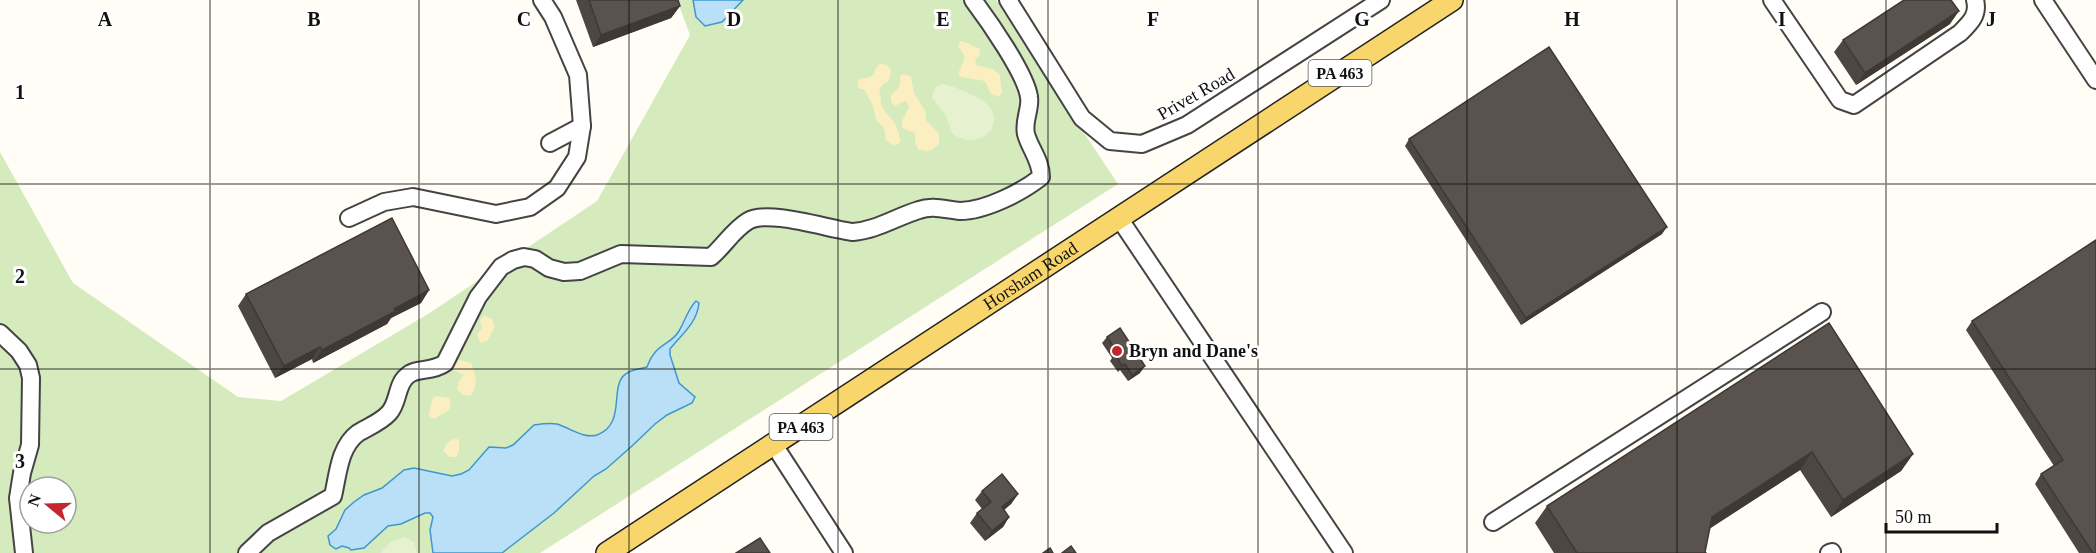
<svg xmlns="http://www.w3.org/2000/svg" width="2096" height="553" viewBox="0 0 2096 553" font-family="Georgia,serif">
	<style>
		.green { fill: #d5ebbd; fill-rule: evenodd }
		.sand { fill: #fbeec1 }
		.pitch { fill: #e6f2cf }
		.water { fill: #b9e0f7; stroke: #3f96cf; stroke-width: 1.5 }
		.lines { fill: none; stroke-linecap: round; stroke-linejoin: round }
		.minor-casing { stroke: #444; stroke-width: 20 }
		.major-casing { stroke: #222; stroke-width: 24 }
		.minor { stroke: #fff; stroke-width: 16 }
		.major { stroke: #f9d66b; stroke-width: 21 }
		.wall { fill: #4d4742 }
		.shaded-wall { fill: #3f3936 }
		.building { fill: #5a524d; stroke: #3f3936; stroke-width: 1.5 }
		.grid { fill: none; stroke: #111; stroke-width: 1.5; stroke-opacity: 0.55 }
		.poi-dot { fill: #c4262e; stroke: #fff; stroke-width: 2 }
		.labels { text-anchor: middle; stroke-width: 6; stroke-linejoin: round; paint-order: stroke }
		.shield { fill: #fff; stroke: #585858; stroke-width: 1.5 }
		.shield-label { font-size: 16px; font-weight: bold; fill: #111 }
		.street-label { font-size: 18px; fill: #111; stroke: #fff }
		.poi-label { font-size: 18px; font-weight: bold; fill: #111; stroke: #fff; text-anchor: start }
		.grid-label { font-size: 20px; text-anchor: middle; font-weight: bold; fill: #111; stroke: #fff; stroke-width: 6; stroke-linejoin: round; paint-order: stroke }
	</style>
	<rect width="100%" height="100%" fill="#fffdf5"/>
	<path class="green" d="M677 0H996L1118 184 540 553H0V152L73 283 238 397 281 401 428 314 597 201 690 35ZM30 487H66V523H30Z"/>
	<g class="sand">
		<path d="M960 41C967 41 973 47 980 49V55L975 60 976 65 993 69 1000 75 1002 92 999 97 991 94 985 81 961 77 958 74 965 57 958 46Z"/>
		<path d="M880 63 888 66 891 71 889 81 882 85 879 91C882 97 880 101 882 106 885 113 890 116 894 122 897 126 899 136 901 141L895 146 886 141 884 128 876 120 873 106 864 89H860L857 86 859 79C882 76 869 74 880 63Z"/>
		<polygon points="904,74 911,77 914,93 926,112 926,120 939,133 939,144 932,150 925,151 918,149 915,142 915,133 902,128 902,121 909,107 907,102 905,101 895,106 891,102 891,95 900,86 900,76"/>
		<polygon points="484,316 492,319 495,327 488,340 481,343 477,335 482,328 480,320"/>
		<path d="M459 360 471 363C476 374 479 386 470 396L462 394 457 389 459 381 464 375 454 370V364Z"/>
		<path d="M436 396 449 398 451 406 448 411 434 419 429 416C428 415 432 401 433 398Z"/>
		<polygon points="455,438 459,440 459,451 456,457 450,457 443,451 448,442"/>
	</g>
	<g class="pitch">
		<path d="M942 84C954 86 985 98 991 109 1004 131 973 151 952 133L946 116 932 98 935 87Z"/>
		<polygon points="404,537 414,542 417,553 381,553 390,542"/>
	</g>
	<g class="water">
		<polygon points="693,0 743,0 722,22 705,26 696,17"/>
		<path d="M696 301 699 303C697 323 682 334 670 349V355L679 383 695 397 692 403 667 415 655 424 632 446 606 469 594 476 554 513 502 553H433L430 530 433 517 430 513H425L401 524 388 526 364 548 351 550 349 548 342 546 336 549 330 545 328 536 336 529 345 510 354 502 364 495 382 488 404 470 414 468 452 476 461 474 469 470 489 447 506 448 513 445 534 425C541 424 550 423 557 424 570 428 584 439 597 435 629 423 606 382 629 372 634 369 641 369 647 367 655 343 670 346 679 331 685 321 688 309 696 301Z"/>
	</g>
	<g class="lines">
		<g class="minor-casing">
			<g id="minor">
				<polyline points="1008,0 1082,118 1110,141 1142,144 1187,125 1381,0"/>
				<path d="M1772 0 1840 100 1854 105 1960 33C1970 23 1979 15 1975 0"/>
				<polyline points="2043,0 2096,80"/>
				<polyline points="550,143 582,126"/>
				<polyline points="349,218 384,202 413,197 496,214 530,207 557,188 577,157 582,126 578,75 553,17 542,0"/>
				<polyline points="1119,218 1344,553"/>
				<polyline points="0,333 19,351 28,365 31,378 30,445 22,473 18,498 24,553"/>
				<polyline points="774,445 844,553"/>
				<polyline points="1493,522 1822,312"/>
				<path d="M247 553 268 533 333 496C338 475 339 447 358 433 368 427 381 422 389 413 399 402 396 385 407 376 416 367 431 373 445 363L478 297 501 267 513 260 524 257 535 259 549 268 564 272 580 271 621 254 711 257C724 246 733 230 748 221 768 209 828 229 853 232 877 230 896 217 919 210 933 205 946 210 960 211 985 211 1022 192 1041 177 1041 160 1030 149 1026 134 1023 121 1031 109 1029 97 1026 74 988 20 973 0"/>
				<polyline points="1829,553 1832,552"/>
			</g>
		</g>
		<g class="major-casing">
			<g id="major">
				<path id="s1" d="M607 553 1452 0"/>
			</g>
		</g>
		<use href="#minor" class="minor"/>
		<use href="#major" class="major"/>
	</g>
	<g class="wall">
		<polygon points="576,0 678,0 680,6 671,18 593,47"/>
		<polygon points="1950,24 1856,85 1834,52 1843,40"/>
		<polygon points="1409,139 1662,234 1521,325 1405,146"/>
		<polygon points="2096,240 2096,553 2079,553 2035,484 2041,474 2054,466 1966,330 1972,321"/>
		<polygon points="429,290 421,303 391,318 387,324 313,363 312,359 275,378 238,306 246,294"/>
		<polygon points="1829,323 1913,454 1901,471 1831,517 1800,470 1710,528 1705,552 1706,553 1554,553 1535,523 1547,506"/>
		<polygon points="1107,337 1140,373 1128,381 1120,370 1118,372 1110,361 1112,358 1102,343"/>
		<polygon points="982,491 1018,494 1011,504 1004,510 1009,517 1003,527 985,541 970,523 977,513 982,509 975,500"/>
	</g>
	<g class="shaded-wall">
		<polygon points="680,6 671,18 593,47 601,35"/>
		<polygon points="1959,11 1950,24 1856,85 1865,73"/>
		<polygon points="1667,227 1662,234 1521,325 1526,318"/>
		<polygon points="429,290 421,303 391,318 387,324 313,363 322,350 394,309"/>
		<polygon points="320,347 312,359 275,378 284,366"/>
		<polygon points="1145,366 1140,373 1128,381 1132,375"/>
		<polygon points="1812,452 1800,470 1700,535 1712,517"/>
		<polygon points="1913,454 1901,471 1831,517 1843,500"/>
		<polygon points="1018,494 1011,504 995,517 1002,507"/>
		<polygon points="1009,517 1003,527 985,541 992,531"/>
	</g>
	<g class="building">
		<polygon points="589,0 678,0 680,6 601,35"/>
		<polygon points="1904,0 1951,0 1959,11 1865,73 1843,40"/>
		<polygon points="1549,47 1667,227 1526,318 1409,139"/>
		<polygon points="392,218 429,290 394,309 396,311 322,350 320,347 284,366 246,294"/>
		<polygon points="2096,240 2096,553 2093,553 2041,474 2063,460 1972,321"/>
		<polygon points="1829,323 1913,454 1843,500 1812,452 1712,517 1705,552 1706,553 1577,553 1547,506"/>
		<polygon points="1120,328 1145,366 1132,375 1125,364 1122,366 1115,354 1118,353 1107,337"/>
		<polygon points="1002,474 1018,494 1002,507 1009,517 992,531 977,513 991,502 982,491"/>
		<polygon points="760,538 770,553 736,553"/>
		<polygon points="1071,546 1076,553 1062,553"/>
		<polygon points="1050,548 1053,553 1043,553"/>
	</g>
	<path class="grid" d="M210 0V553M419 0V553M629 0V553M838 0V553M1048 0V553M1258 0V553M1467 0V553M1677 0V553M1886 0V553M0 184H2096M0 369H2096"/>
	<circle class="poi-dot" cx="1117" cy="351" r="6"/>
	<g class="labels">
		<g class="shield">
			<rect x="1308.5" y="60" width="63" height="26" rx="4.5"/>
			<rect x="769.5" y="414" width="63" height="26" rx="4.5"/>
		</g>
		<g class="shield-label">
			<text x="1340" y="79">PA 463</text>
			<text x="801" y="433">PA 463</text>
		</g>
		<g class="street-label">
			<text transform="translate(1196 94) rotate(-30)" y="6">Privet Road</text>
			<text dy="6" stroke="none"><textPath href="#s1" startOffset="506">Horsham Road</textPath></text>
		</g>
		<g class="poi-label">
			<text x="1129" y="357">Bryn and Dane's</text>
		</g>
	</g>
	<g class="grid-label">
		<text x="105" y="26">A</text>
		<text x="314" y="26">B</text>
		<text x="524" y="26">C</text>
		<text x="734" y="26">D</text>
		<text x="943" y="26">E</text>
		<text x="1153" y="26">F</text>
		<text x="1362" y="26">G</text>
		<text x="1572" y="26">H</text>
		<text x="1782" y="26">I</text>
		<text x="1991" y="26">J</text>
		<text x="20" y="99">1</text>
		<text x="20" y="283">2</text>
		<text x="20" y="468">3</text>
	</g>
	<g transform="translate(48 505) rotate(289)"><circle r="28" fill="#ffffff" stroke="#a0a0a0" stroke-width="1.5"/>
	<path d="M0-4.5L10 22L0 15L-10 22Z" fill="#c4262e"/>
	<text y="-9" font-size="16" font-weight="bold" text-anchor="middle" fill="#111111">N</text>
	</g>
	<path d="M1886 523v9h111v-9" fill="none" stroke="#111111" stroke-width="3"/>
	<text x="1895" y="523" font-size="18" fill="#111111" stroke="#ffffff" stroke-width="4.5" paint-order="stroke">50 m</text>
</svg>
